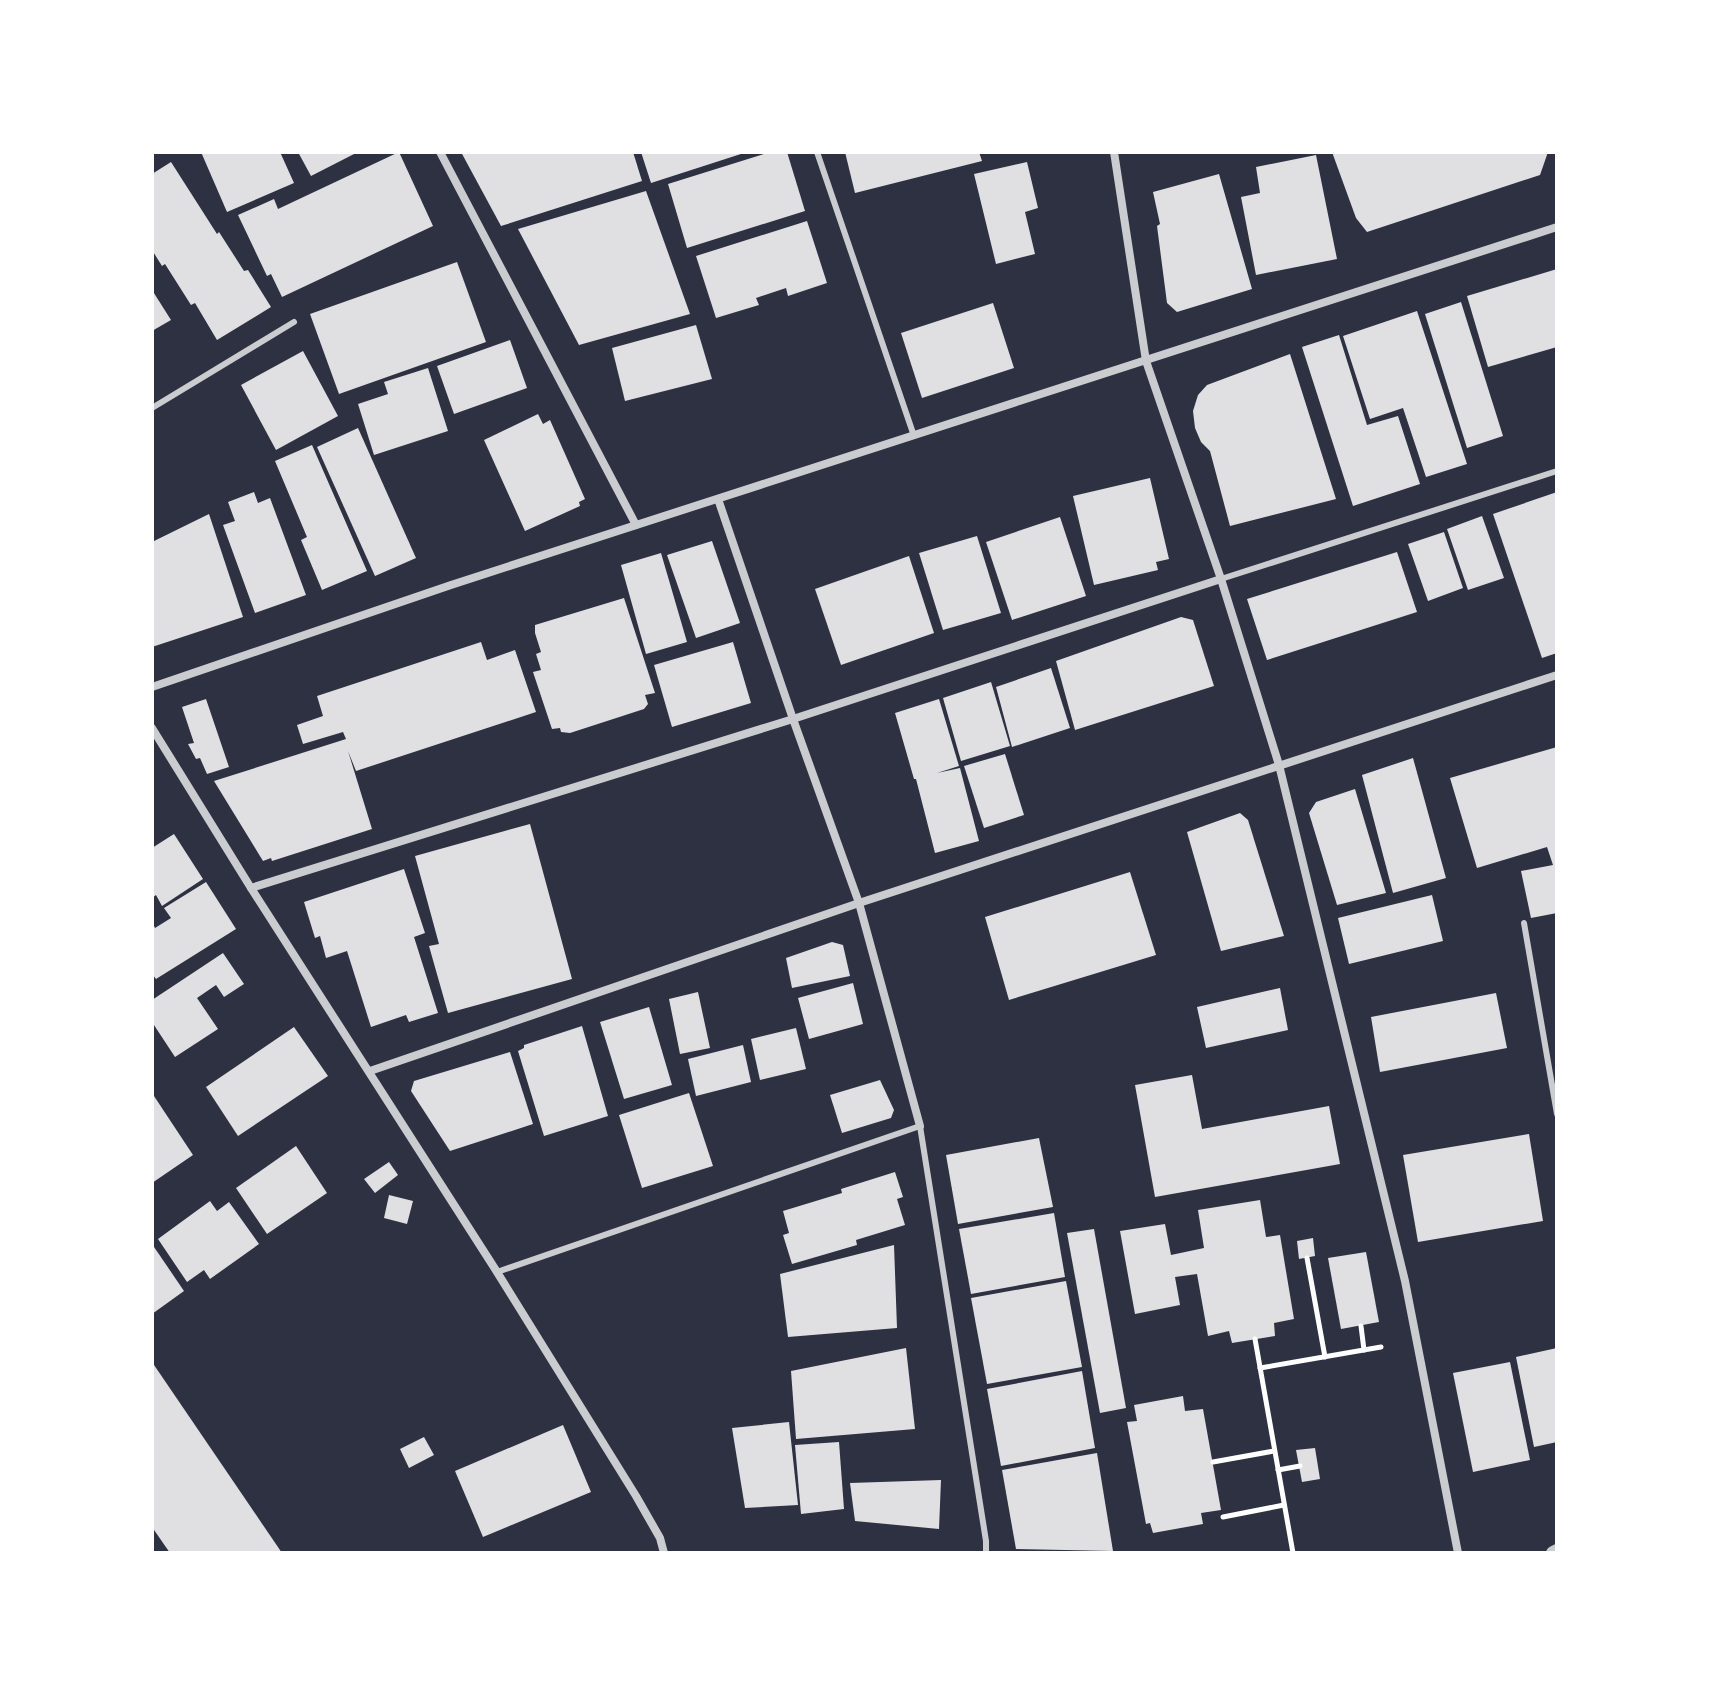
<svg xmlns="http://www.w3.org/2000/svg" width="1709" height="1705" viewBox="0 0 1709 1705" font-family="Overpass,sans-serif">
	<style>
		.building { fill: #e0e0e3 }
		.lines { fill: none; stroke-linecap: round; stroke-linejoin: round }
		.path { stroke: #fff; stroke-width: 5 }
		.service { stroke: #caccd0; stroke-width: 6 }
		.minor { stroke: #caccd0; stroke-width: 8 }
		.tertiary { stroke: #caccd0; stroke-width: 14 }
	</style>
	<rect width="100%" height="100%" fill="#2d3142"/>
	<g class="building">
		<polygon points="201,152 280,152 294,183 227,212"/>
		<polygon points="298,152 358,152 311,176"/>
		<polygon points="399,152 433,226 282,297 271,274 267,276 238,215 274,199 278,209"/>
		<polygon points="461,152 633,152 642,181 501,226"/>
		<polygon points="641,152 743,152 744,153 651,183"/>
		<polygon points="770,152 787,152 805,211 687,248 668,184"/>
		<polygon points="845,152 979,152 982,161 855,193"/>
		<polygon points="1332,152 1548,152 1540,175 1367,232 1356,218"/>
		<polygon points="1316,155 1337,259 1256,275 1241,197 1260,193 1256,167"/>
		<polygon points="171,162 217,234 219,232 244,271 248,270 271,307 217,340 195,303 191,305 165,264 162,266 152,250 152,174"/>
		<polygon points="1027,162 1038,208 1025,212 1035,254 996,264 974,174"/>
		<polygon points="1219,174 1252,289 1177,312 1167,303 1157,226 1160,224 1153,192"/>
		<polygon points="646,191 690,314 579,345 518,229"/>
		<polygon points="807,221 827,283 788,296 786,288 756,298 759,305 716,318 696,256"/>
		<polygon points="457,262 486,342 339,394 310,314"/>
		<polygon points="1557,269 1557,347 1488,367 1467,296"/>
		<polygon points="152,290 171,320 152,331"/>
		<polygon points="1461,302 1503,436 1467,448 1425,314"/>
		<polygon points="993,303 1014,368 922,398 901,333"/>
		<polygon points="1417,311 1467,464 1426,477 1403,408 1370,419 1343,336"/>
		<polygon points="696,325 712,379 625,401 612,348"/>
		<polygon points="1339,335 1367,425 1398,416 1420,484 1353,506 1302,347"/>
		<polygon points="510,340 527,388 454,414 437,366"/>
		<polygon points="303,351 338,416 276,450 241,385"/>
		<polygon points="1290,354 1336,499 1230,526 1210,451 1201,442 1195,428 1193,411 1198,395 1207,385"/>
		<polygon points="428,368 448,431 374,455 358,404 388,394 384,382"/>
		<polygon points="538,414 543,424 550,420 585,499 579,502 580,506 525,531 484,440"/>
		<polygon points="358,428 416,558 375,576 317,447"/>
		<polygon points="312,445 367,571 322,590 301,540 307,537 275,461"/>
		<polygon points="1150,478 1169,559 1156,562 1158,570 1094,585 1073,496"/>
		<polygon points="254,492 258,503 270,498 306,595 255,613 223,525 235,521 228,502"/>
		<polygon points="1557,492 1557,653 1542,658 1493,514"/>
		<polygon points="209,514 243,617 152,647 152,542"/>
		<polygon points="1482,516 1504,578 1468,590 1447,529"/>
		<polygon points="1060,517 1086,596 1012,620 986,542"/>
		<polygon points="1444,532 1463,588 1428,601 1408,544"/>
		<polygon points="977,536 1001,613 943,630 919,553"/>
		<polygon points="712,541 740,623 696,638 667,555"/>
		<polygon points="1397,552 1417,612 1267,660 1247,599"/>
		<polygon points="661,553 687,642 646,654 621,565"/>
		<polygon points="909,556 934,633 841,665 815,589"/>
		<polygon points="624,598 655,693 645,695 648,704 644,709 570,733 561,732 560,728 552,729 533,672 541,670 536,654 541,652 535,633 535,625"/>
		<polygon points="1181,617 1193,620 1214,686 1075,730 1056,661"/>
		<polygon points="481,642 487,660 515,650 536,712 356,771 348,751 372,829 272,861 271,858 263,861 214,781 346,739 343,732 303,744 297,725 323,716 317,696"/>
		<polygon points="733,642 751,703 672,727 654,665"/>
		<polygon points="1051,668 1070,728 1012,747 996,687"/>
		<polygon points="991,682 1010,746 961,761 943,698"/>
		<polygon points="206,699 229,767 207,774 200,758 196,759 188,744 194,743 182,707"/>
		<polygon points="939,699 959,766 937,773 960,768 979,841 935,853 916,779 914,779 895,713"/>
		<polygon points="1557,747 1557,913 1531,918 1521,871 1553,865 1547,847 1477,868 1450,778"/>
		<polygon points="1005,754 1024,815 984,828 964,766"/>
		<polygon points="1413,758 1446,878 1393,893 1362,775"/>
		<polygon points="1355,789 1386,893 1337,905 1309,813 1316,802"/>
		<polygon points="1240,813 1248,820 1284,936 1221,951 1187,832"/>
		<polygon points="530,824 572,979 448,1013 429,946 439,944 415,856"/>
		<polygon points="174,834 203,879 162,906 156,895 152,898 152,848"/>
		<polygon points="404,869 425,933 414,937 438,1013 409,1022 406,1015 371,1027 347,951 326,958 320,936 315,938 304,902"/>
		<polygon points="1130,872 1156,955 1009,1000 985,917"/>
		<polygon points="206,882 236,929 156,979 152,974 152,922 155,928 171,918 164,908"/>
		<polygon points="1432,895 1443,941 1349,964 1338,918"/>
		<polygon points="832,942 843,945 850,976 792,988 786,958"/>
		<polygon points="223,953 244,984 224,997 216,985 197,998 218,1029 175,1057 152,1022 152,1000"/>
		<polygon points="853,983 863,1024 809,1039 798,998"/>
		<polygon points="1280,988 1288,1030 1206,1048 1197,1007"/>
		<polygon points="698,992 710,1048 680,1054 669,999"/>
		<polygon points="1496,993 1507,1048 1380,1072 1371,1017"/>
		<polygon points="649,1007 672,1085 624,1099 600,1022"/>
		<polygon points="582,1026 608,1116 544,1136 518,1051 524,1048 524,1045"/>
		<polygon points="294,1027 328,1076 238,1136 206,1087"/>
		<polygon points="796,1028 806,1069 760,1080 751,1039"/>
		<polygon points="743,1045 751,1082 696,1096 688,1059"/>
		<polygon points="510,1052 533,1124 450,1151 411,1091 414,1081"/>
		<polygon points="1192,1075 1202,1129 1329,1106 1340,1164 1155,1197 1135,1085"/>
		<polygon points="880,1080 894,1110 891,1118 842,1133 830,1095"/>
		<polygon points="152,1093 193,1155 152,1183"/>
		<polygon points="689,1093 713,1166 642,1188 619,1115"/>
		<polygon points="1529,1134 1543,1221 1418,1242 1403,1155"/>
		<polygon points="1039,1138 1053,1207 958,1224 946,1155"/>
		<polygon points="296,1146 327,1193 267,1234 236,1188"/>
		<polygon points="389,1162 398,1175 375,1193 364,1179"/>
		<polygon points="895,1172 903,1197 897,1199 905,1225 856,1240 857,1245 792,1264 783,1235 789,1233 783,1211 842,1193 841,1189"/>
		<polygon points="389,1195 413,1201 407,1224 384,1218"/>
		<polygon points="1260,1200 1266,1237 1280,1235 1294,1319 1274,1323 1275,1336 1232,1343 1229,1331 1208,1336 1197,1274 1175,1277 1180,1305 1135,1314 1120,1231 1165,1224 1171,1255 1204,1248 1198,1210"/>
		<polygon points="210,1201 217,1211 229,1202 259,1244 210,1279 204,1270 187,1282 158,1239"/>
		<polygon points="1054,1213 1065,1277 971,1294 959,1229"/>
		<polygon points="1094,1229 1126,1408 1100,1413 1067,1233"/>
		<polygon points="1313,1238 1315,1256 1299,1259 1297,1241"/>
		<polygon points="152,1244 184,1291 152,1314"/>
		<polygon points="894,1245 897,1328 788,1337 780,1274"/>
		<polygon points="1366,1252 1379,1322 1341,1329 1328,1258"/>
		<polygon points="1066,1281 1082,1367 987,1384 971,1298"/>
		<polygon points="906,1348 915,1429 796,1439 791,1371"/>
		<polygon points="1557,1348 1557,1442 1534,1447 1516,1357"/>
		<polygon points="152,1362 282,1553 170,1553 152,1527"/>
		<polygon points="1510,1362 1530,1460 1473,1472 1453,1373"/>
		<polygon points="1082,1371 1095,1448 1001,1466 987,1389"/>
		<polygon points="1183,1396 1185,1411 1203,1409 1221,1510 1201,1513 1203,1524 1153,1533 1150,1523 1146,1524 1127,1422 1137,1421 1134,1405"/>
		<polygon points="789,1422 798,1505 745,1508 732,1428"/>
		<polygon points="563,1425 591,1492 483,1537 455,1471"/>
		<polygon points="424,1437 434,1455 409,1468 400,1449"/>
		<polygon points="839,1442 844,1509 801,1514 795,1445"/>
		<polygon points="1315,1448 1320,1479 1302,1482 1296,1450"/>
		<polygon points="1097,1453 1113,1551 1016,1549 1002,1470"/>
		<polygon points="941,1480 939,1529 855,1521 850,1483"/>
	</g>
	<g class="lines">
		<g class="path">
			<polyline points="1307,1258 1325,1357"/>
			<polyline points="1361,1326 1364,1350"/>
			<polyline points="1255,1339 1293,1553"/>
			<polyline points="1260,1368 1381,1347"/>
			<polyline points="1213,1462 1274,1451"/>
			<polyline points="1278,1470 1300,1466"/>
			<polyline points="1223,1517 1284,1505"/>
		</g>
		<g class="service">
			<polyline points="817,152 914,436"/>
			<polyline points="152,408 294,322"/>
			<polyline points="1221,579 1557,471"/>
			<polyline points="1524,923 1557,1114"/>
			<polyline points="497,1272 920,1126 986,1541 986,1553"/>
		</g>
		<g class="minor">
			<polyline points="440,152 636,525"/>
			<polyline points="1114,152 1146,361 1221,579 1279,765 1405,1281 1458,1553"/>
			<polyline points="718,499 793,719 859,903 920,1126"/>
			<polyline points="152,687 451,585 1557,227"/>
			<polyline points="152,728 251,888 497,1272 636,1496 660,1538 664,1553"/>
			<polyline points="251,888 793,719 1221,579"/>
			<polyline points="370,1071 859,903 1557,675"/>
		</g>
		<polyline class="tertiary" points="1553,1553 1557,1551"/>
	</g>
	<rect width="1709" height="1705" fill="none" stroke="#ffffff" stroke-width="308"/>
</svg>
